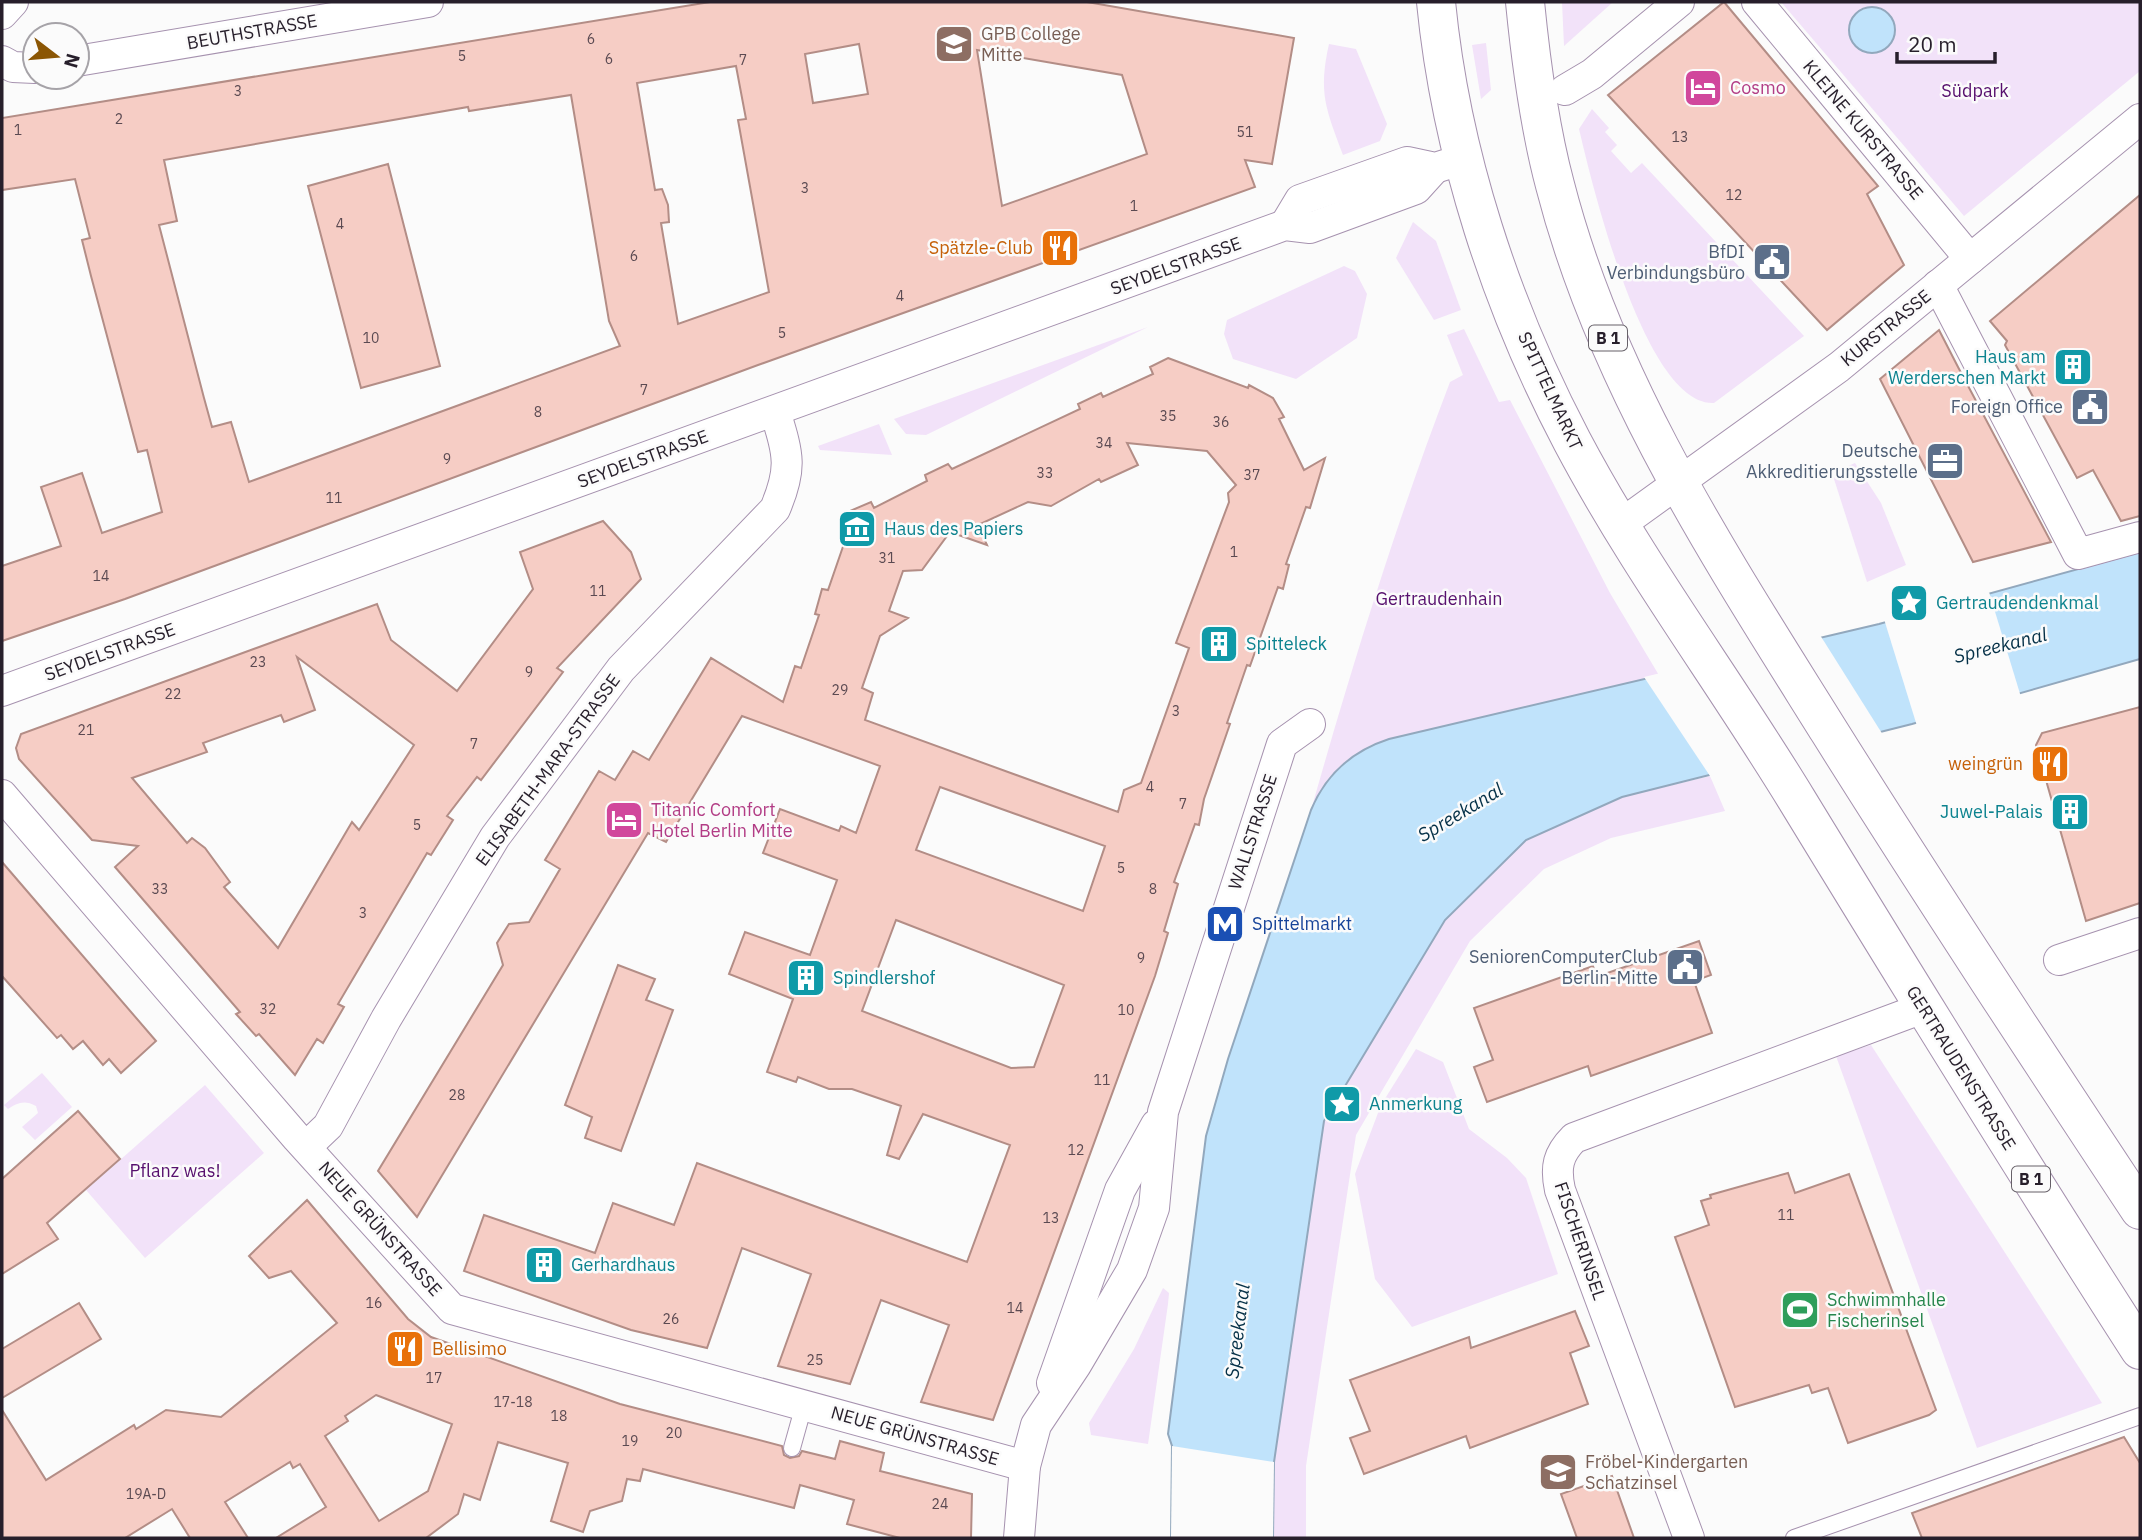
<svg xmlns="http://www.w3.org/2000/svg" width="2142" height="1540" viewBox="0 0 2142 1540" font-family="'IBM Plex Sans',sans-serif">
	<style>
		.green { fill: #f2e2f9 }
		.water { fill: #c0e3fb; stroke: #92a8bd; stroke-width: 2 }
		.pier { fill: #fbfbfb }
		.building { fill: #f6cdc5; stroke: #b38d86; stroke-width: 2; fill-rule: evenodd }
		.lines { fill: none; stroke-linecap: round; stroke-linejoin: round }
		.lane-casing { stroke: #a692af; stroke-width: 18 }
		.street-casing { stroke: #a692af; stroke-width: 32 }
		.primary-casing { stroke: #a692af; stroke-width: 40 }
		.lane { stroke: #fff; stroke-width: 16 }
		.street { stroke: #fff; stroke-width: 30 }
		.primary { stroke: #fff; stroke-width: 38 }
		.labels { text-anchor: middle; stroke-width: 5; stroke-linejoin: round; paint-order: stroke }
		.number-label { font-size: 14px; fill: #5b4a52 }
		.shield { fill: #fbfbfb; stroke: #676169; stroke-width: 2 }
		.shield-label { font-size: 16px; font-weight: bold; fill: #271f2b }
		.street-label { font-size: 18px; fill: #271f2b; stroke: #fbfbfb }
		.education-label { font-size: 18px; fill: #785e54; stroke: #fbfbfb; text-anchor: start }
		.hotel-label { font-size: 18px; fill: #b23c85; stroke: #fbfbfb; text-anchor: start }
		.park-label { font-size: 18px; fill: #57106e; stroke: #fbfbfb }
		.food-label { font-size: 18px; fill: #c56008; stroke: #fbfbfb; text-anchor: end }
		.service-label { font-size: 18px; fill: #4e5e75; stroke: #fbfbfb; text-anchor: end }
		.culture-label { font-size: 18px; fill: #0d838f; stroke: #fbfbfb; text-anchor: start }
		.transit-label { font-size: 18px; fill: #164399; stroke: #fbfbfb; text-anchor: start }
		.leisure-label { font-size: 18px; fill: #27864d; stroke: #fbfbfb; text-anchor: start }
		.water-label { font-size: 19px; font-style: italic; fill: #043047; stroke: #fbfbfb }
	</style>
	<rect width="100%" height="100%" fill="#fbfbfb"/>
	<g class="green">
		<polygon points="1562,2 1613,2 1564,46"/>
		<polygon points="1781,2 2140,2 2140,71 1964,216"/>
		<polygon points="1486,43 1491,90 1481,99 1472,45"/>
		<path d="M1329 44 1356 49 1387 124 1380 141 1343 155C1326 109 1318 93 1329 44Z"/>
		<path d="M1592 109 1609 128 1605 132 1617 145 1611 151 1631 173 1642 163 1804 336 1714 403C1645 406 1592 184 1579 129Z"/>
		<polygon points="1413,222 1436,241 1461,310 1434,320 1396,258"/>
		<polygon points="1344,266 1355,271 1367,294 1357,338 1296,379 1233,359 1224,334 1227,320"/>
		<polygon points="1148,327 926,435 906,434 894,419"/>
		<path d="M1464 329 1499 402 1510 400 1610 593 1660 677 1371 745 1331 776 1311 810C1352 666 1396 523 1450 382L1463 375 1447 335Z"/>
		<polygon points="879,424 892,455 820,450 818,446"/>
		<polygon points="1855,463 1881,503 1906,565 1867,582 1834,479 1837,471"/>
		<polygon points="1710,776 1725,811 1611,838 1544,869 1470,941 1356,1135 1306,1466 1306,1538 1273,1538 1274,1462 1324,1121 1445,920 1526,840 1622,797"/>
		<polygon points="1871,1045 2102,1403 1977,1448 1836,1056"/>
		<polygon points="1416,1049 1443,1062 1469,1129 1507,1158 1526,1178 1558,1274 1412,1327 1375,1279 1355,1174 1381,1105"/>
		<path d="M42 1073 72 1107 35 1140 22 1127 38 1113 36 1106C25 1100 18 1102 8 1109L4 1105Z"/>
		<polygon points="205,1085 264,1153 145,1258 86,1190"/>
		<polygon points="1163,1288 1169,1293 1168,1304 1148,1444 1091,1435 1089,1423 1134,1349"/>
	</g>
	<g class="water">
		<circle cx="1872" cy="30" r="23"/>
		<path d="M2140 552V659L1912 724 1622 797 1526 840 1445 920 1324 1121 1274 1462 1273 1538H1171L1172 1446 1168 1434 1206 1136 1228 1059 1311 810C1326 774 1352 751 1389 739L1879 624Z"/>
	</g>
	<g class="pier">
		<polygon points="1989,592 2021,697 1917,726 1884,619"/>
		<polygon points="1820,635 1883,735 1712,779 1644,677"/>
		<polygon points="1172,1446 1274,1462 1273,1538 1171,1538"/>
	</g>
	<g class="building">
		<path d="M710 2H1087L1294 38 1272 164 1245 160 1255 187 758 365 125 599 2 641V566L61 546 41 487 82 473 102 533 162 512 147 450 138 452 91 276 82 240 90 238 75 179 2 190V118ZM859 44 868 94 813 103 805 54ZM977 50 1122 75 1147 154 1002 206ZM736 66 746 119 738 120 769 292 678 324 661 223 669 222 668 205 662 189 655 190 637 83ZM571 95 609 321 620 346 249 482 231 422 212 427 204 398 159 225 177 221 164 160 468 107 469 111Z"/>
		<polygon points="1724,2 1878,186 1867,194 1904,265 1827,330 1608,95"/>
		<polygon points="388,164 440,366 361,388 308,186"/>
		<polygon points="2140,195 2140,516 2121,521 2093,470 2077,478 2005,345 2007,341 1990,321"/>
		<polygon points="1939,330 1958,367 2051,542 1973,562 1880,379"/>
		<path d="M1168 358 1248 388 1249 385 1273 398 1284 417 1279 419 1304 470 1325 458 1310 508 1306 507 1286 564 1289 565 1283 589 1278 587 1250 666 1247 665 1227 723 1230 724 1204 799 1199 825 1195 824 1174 882 1178 884 1164 931 1168 933 1155 976 993 1420 921 1402 949 1325 881 1300 850 1384 778 1366 811 1274 742 1248 707 1348 631 1330 464 1271 484 1215 595 1253 613 1203 674 1225 697 1163 967 1262 1010 1145 923 1114 899 1159 887 1155 901 1106 852 1089H829L798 1077 796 1082 767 1072 793 999 729 974 745 932 810 955 837 880 763 853 780 809 839 831 841 826 856 833 880 766 742 716 666 842 648 833 417 1217 378 1171 503 965 497 943 509 924 529 922 560 869 545 860 599 771 615 780 633 751 649 760 711 658 783 702 795 666 801 668 819 615 815 614 822 589 828 590 847 535 841 533 850 511 871 502 874 508 927 481 925 475 948 464 952 469 1080 409 1078 404 1101 393 1103 397 1153 374 1150 367ZM1127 443 1207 451 1236 485 1228 493 1229 502 1176 643 1189 648 1141 783 1124 790 1118 812 865 720 873 693 862 688 880 636 908 618 889 611 903 571 922 570 950 532 987 545 978 525 1028 502 1051 506 1099 479 1101 482 1138 465ZM940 787 1105 846 1083 911 916 850ZM896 920 1064 985 1034 1067 1011 1068 862 1011Z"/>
		<path d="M603 521 631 552 641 579 557 668 563 672 481 780 477 777 447 816 453 820 431 855 427 853 338 1004 344 1007 323 1043 317 1039 295 1075 259 1034 256 1036 236 1014 240 1012 115 867 138 846 92 840 19 759 16 748 21 734 377 604 391 640 457 691 533 589 520 552ZM297 657 414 745 359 830 352 822 278 948 224 887 230 882 205 848 192 838 187 843 132 778 207 752 203 743 281 715 284 722 315 710Z"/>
		<polygon points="2140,707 2140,903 2086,921 2036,745 2042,733"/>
		<polygon points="2,862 156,1041 121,1073 109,1059 103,1065 83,1041 73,1049 61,1035 57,1038 2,976"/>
		<polygon points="1699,941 1711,975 1694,981 1712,1033 1591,1076 1588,1066 1487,1102 1474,1067 1493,1060 1474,1008 1593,966 1596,977"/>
		<polygon points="618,965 655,979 646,1000 673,1010 621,1151 585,1138 592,1117 565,1105"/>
		<polygon points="78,1111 120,1159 47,1223 58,1239 2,1274 2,1179"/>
		<polygon points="1788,1173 1795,1193 1849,1174 1936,1410 1929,1415 1848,1443 1828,1388 1812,1393 1809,1385 1735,1407 1675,1237 1709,1225 1701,1201 1711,1198 1710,1195"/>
		<path d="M307 1200 408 1319 431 1337 620 1404 782 1446 784 1455 790 1458 799 1456 802 1451 835 1459 840 1441 884 1453 880 1471 972 1494 971 1538H900L847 1524 854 1500 800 1485 794 1508 643 1469 640 1481 627 1479 622 1501 590 1511 583 1532 551 1521 568 1463 498 1442 480 1500 464 1494 458 1514 426 1538H276L326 1507 300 1464 293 1468 290 1462 225 1502 248 1538H190L172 1509 125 1538H2V1410L46 1480 134 1425 136 1429 166 1410 221 1417 337 1323 291 1271 269 1278 249 1256ZM376 1395 452 1424 428 1491 379 1521 325 1436 348 1421 345 1416Z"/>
		<polygon points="79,1303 101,1339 2,1398 2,1349"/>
		<polygon points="1575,1311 1589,1346 1570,1353 1588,1404 1470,1448 1466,1436 1364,1474 1350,1438 1370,1431 1350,1380 1469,1337 1471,1348"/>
		<polygon points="2124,1437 2140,1463 2140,1538 1922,1538 1912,1513"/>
		<polygon points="1612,1476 1634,1538 1577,1538 1561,1494"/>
	</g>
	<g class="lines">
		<g class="lane-casing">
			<g id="lane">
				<polyline points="792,1448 804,1405"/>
				<polyline points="1794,1538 2140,1416"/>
			</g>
		</g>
		<g class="street-casing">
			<g id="street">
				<polyline points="1757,2 1970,259"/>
				<polyline points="2,14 13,2"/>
				<polyline points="2,61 13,67 35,68"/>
				<polyline points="77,61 428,2"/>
				<polyline points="1565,90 1592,74 1679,2"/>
				<polyline points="1285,225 1300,200 1407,162 1435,168 1451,163"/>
				<polyline points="1938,285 2078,554 2140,537"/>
				<polyline points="1621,524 1839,367 2140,119"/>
				<polyline points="2,691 1285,225 1310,228 1416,189 1435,168"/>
				<polyline points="2,795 297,1138 452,1309 1025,1466"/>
				<polyline points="2059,960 2140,933"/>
				<path d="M306 1147 328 1126 386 1019 495 837 621 669 775 509C793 467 788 454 775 411"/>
				<polyline points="1052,1383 1120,1190 1156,1125"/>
				<polyline points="1019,1538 1025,1466 1036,1425 1076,1365 1132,1270 1154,1208 1163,1112 1282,744 1310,724"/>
				<path d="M1689 1538 1560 1190C1555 1167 1558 1154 1574 1138L1923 1008"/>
			</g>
		</g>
		<g class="primary-casing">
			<g id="primary">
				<path d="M1436 2C1451 154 1501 306 1572 441 1638 566 1724 680 1797 800 1910 985 2023 1168 2140 1350"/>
				<path d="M1525 2C1531 63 1539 125 1555 185 1606 384 1721 558 1829 731 1930 892 2035 1051 2140 1210"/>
			</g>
		</g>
		<use href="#lane" class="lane"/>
		<use href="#street" class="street"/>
		<use href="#primary" class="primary"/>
	</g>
	<defs>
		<g id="university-square" transform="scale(2.0125)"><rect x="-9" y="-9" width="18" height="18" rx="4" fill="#8d6e63" stroke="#fbfbfb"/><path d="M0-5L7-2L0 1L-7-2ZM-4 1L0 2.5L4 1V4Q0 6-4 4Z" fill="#fff"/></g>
		<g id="hotel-square" transform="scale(2.0125)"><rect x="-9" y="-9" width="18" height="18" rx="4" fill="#d1479c" stroke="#fbfbfb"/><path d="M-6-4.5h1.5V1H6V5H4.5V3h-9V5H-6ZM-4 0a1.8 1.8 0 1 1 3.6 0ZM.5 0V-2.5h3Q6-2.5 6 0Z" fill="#fff"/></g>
		<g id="restaurant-square" transform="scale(2.0125)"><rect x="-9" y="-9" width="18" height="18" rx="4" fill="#e8710a" stroke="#fbfbfb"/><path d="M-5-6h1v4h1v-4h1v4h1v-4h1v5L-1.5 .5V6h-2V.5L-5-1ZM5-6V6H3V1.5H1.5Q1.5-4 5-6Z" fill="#fff"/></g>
		<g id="civic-square" transform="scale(2.0125)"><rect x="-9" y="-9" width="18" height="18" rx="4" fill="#5c6f8a" stroke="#fbfbfb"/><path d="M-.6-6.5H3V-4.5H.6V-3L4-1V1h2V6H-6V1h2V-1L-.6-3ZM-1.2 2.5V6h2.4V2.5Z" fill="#fff"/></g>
		<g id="building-square" transform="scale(2.0125)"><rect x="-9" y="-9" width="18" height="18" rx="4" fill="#0f9aa8" stroke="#fbfbfb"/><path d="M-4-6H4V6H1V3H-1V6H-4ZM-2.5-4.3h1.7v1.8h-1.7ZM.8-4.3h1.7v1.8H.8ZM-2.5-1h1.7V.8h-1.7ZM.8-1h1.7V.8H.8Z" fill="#fff"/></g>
		<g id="office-square" transform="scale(2.0125)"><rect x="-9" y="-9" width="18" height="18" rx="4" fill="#5c6f8a" stroke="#fbfbfb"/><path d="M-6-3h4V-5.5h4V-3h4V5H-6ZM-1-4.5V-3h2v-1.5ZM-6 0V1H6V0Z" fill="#fff"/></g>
		<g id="museum-square" transform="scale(2.0125)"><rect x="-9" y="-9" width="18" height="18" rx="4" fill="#0f9aa8" stroke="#fbfbfb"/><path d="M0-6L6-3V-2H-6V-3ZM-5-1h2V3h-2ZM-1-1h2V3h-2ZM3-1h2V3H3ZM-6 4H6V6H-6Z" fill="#fff"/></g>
		<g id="sight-square" transform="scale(2.0125)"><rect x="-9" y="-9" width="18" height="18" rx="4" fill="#0f9aa8" stroke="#fbfbfb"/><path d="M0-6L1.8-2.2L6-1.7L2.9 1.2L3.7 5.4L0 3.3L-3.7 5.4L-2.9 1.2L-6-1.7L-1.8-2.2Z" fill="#fff"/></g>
		<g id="metro-square" transform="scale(2.0125)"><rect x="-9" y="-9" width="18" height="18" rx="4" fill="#1a4fb4" stroke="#fbfbfb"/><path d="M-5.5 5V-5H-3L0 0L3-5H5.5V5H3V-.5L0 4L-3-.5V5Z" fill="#fff"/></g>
		<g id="stadium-square" transform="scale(2.0125)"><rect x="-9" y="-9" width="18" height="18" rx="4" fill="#2e9e5b" stroke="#fbfbfb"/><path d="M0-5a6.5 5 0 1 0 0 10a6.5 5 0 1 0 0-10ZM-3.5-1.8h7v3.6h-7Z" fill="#fff"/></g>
		<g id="school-square" transform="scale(2.0125)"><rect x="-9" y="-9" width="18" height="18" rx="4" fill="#8d6e63" stroke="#fbfbfb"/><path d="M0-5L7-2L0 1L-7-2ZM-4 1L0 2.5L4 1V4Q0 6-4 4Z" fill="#fff"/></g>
	</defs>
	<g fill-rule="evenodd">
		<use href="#university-square" x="954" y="44"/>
		<use href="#hotel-square" x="1703" y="88"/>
		<use href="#restaurant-square" x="1060" y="248"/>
		<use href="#civic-square" x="1772" y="262"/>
		<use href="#building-square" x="2073" y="367"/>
		<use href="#civic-square" x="2090" y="407"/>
		<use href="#office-square" x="1945" y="461"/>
		<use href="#museum-square" x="857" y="529"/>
		<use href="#sight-square" x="1909" y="603"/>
		<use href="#building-square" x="1219" y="644"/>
		<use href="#restaurant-square" x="2050" y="764"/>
		<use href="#building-square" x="2070" y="812"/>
		<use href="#hotel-square" x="624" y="820"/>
		<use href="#metro-square" x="1225" y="924"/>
		<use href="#civic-square" x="1685" y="967"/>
		<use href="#building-square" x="806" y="978"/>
		<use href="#sight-square" x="1342" y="1104"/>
		<use href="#building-square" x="544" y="1265"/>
		<use href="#stadium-square" x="1800" y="1310"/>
		<use href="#restaurant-square" x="405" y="1349"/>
		<use href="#school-square" x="1558" y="1472"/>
	</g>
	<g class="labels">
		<g class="number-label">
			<text x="591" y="44">6</text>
			<text x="462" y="61">5</text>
			<text x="609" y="64">6</text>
			<text x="743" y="65">7</text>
			<text x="238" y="96">3</text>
			<text x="119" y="124">2</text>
			<text x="18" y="135">1</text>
			<text x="1245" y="137">51</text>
			<text x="1680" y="142">13</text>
			<text x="805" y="193">3</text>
			<text x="1734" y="200">12</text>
			<text x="1134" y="211">1</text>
			<text x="340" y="229">4</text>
			<text x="634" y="261">6</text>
			<text x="900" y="301">4</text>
			<text x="782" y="338">5</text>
			<text x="371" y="343">10</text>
			<text x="644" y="395">7</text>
			<text x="538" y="417">8</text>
			<text x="1168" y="421">35</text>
			<text x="1221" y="427">36</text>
			<text x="1104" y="448">34</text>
			<text x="447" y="464">9</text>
			<text x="1045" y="478">33</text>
			<text x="1252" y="480">37</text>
			<text x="334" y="503">11</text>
			<text x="1234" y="557">1</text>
			<text x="887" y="563">31</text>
			<text x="101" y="581">14</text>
			<text x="598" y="596">11</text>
			<text x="258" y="667">23</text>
			<text x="529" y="677">9</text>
			<text x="840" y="695">29</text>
			<text x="173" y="699">22</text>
			<text x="1176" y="716">3</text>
			<text x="86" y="735">21</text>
			<text x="474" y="749">7</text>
			<text x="1150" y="792">4</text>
			<text x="1183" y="809">7</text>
			<text x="417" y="830">5</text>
			<text x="1121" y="873">5</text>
			<text x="160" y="894">33</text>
			<text x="1153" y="894">8</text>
			<text x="363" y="918">3</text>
			<text x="1141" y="963">9</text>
			<text x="268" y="1014">32</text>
			<text x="1126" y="1015">10</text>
			<text x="1102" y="1085">11</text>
			<text x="457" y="1100">28</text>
			<text x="1076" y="1155">12</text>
			<text x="1786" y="1220">11</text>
			<text x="1051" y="1223">13</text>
			<text x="374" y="1308">16</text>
			<text x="1015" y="1313">14</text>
			<text x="671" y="1324">26</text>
			<text x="815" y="1365">25</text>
			<text x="434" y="1383">17</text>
			<text x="513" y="1407">17-18</text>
			<text x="559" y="1421">18</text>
			<text x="674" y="1438">20</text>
			<text x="630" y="1446">19</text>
			<text x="146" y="1499">19A-D</text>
			<text x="940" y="1509">24</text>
		</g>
		<g class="shield">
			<rect x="1589" y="325.5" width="38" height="25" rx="5"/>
			<rect x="2012" y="1166.5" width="38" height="25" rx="5"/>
		</g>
		<g class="shield-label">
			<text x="1608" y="344">B 1</text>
			<text x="2031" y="1185">B 1</text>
		</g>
		<g class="street-label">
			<text transform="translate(252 32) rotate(-10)" y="6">BEUTHSTRASSE</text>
			<text transform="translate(1863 130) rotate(50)" y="6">KLEINE KURSTRASSE</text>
			<text transform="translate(1176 266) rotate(-20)" y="6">SEYDELSTRASSE</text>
			<text transform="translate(1886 328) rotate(-39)" y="6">KURSTRASSE</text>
			<text transform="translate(1550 391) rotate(65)" y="6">SPITTELMARKT</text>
			<text transform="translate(643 459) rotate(-20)" y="6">SEYDELSTRASSE</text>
			<text transform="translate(110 652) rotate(-20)" y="6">SEYDELSTRASSE</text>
			<text transform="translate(548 770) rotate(-54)" y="6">ELISABETH-MARA-STRASSE</text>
			<text transform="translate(1253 832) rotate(-72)" y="6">WALLSTRASSE</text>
			<text transform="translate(1961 1068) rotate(58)" y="6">GERTRAUDENSTRASSE</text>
			<text transform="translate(380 1229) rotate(48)" y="6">NEUE GRÜNSTRASSE</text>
			<text transform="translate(1580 1241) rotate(71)" y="6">FISCHERINSEL</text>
			<text transform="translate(915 1436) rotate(16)" y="6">NEUE GRÜNSTRASSE</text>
		</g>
		<g class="education-label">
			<text x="981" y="40">GPB College<tspan x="981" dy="21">Mitte</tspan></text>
			<text x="1585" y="1468">Fröbel-Kindergarten<tspan x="1585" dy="21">Schatzinsel</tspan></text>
		</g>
		<g class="hotel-label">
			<text x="1730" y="94">Cosmo</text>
			<text x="651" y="816">Titanic Comfort<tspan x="651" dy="21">Hotel Berlin Mitte</tspan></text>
		</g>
		<g class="park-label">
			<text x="1975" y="97">Südpark</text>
			<text x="1439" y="605">Gertraudenhain</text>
			<text x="175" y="1177">Pflanz was!</text>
		</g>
		<g class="food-label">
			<text x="1033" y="254">Spätzle-Club</text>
			<text x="2023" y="770">weingrün</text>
			<text x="432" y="1355" text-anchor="start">Bellisimo</text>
		</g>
		<g class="service-label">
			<text x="1745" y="258">BfDI<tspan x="1745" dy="21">Verbindungsbüro</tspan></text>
			<text x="2063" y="413">Foreign Office</text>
			<text x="1918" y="457">Deutsche<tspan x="1918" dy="21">Akkreditierungsstelle</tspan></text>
			<text x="1658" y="963">SeniorenComputerClub<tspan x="1658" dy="21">Berlin-Mitte</tspan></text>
		</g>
		<g class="culture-label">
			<text x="2046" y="363" text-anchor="end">Haus am<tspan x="2046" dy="21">Werderschen Markt</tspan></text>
			<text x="884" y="535">Haus des Papiers</text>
			<text x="1936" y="609">Gertraudendenkmal</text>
			<text x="1246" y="650">Spitteleck</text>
			<text x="2043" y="818" text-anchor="end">Juwel-Palais</text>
			<text x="833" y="984">Spindlershof</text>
			<text x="1369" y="1110">Anmerkung</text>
			<text x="571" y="1271">Gerhardhaus</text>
		</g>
		<g class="transit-label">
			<text x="1252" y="930">Spittelmarkt</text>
		</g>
		<g class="leisure-label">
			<text x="1827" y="1306">Schwimmhalle<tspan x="1827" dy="21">Fischerinsel</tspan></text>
		</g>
		<g class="water-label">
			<text transform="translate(2000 645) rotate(-14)" y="7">Spreekanal</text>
			<text transform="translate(1460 812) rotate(-31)" y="7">Spreekanal</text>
			<text transform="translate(1237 1331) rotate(-83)" y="7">Spreekanal</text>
		</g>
	</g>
	<rect width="2142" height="1540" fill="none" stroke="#271f2b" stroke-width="7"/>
	<g transform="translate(56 56) rotate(106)"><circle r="33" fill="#fbfbfb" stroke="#a6a3a8" stroke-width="2"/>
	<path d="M0-5L12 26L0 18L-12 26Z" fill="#8b5604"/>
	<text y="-10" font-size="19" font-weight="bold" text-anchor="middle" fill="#271f2b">N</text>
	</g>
	<path d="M1897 52v10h98v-10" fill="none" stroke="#271f2b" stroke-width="3.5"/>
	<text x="1908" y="52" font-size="21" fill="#271f2b" stroke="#fbfbfb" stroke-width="5" paint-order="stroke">20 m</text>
</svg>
